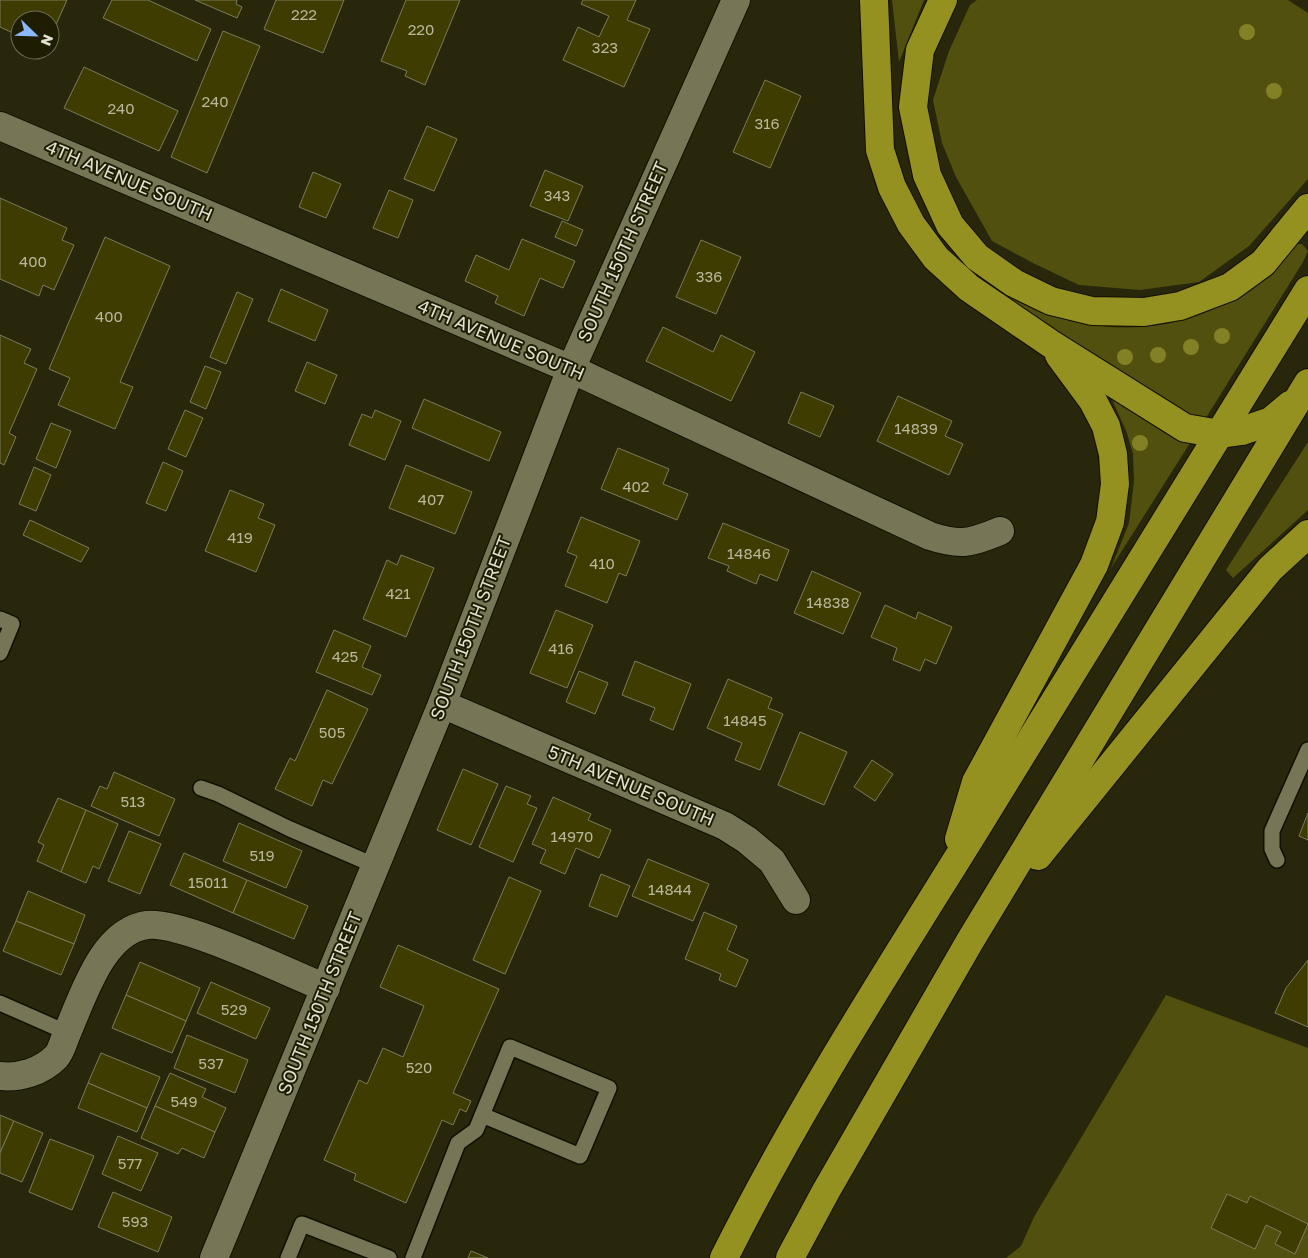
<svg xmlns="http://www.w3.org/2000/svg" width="1308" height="1258" viewBox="0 0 1308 1258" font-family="'Golos Text',sans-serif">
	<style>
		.green { fill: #52500f }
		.building { fill: #3e3c00; stroke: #7b7b5c }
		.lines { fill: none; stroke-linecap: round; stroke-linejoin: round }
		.lane-casing { stroke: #111000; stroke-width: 18 }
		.street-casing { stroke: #111000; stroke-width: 30 }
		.highway-casing { stroke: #111000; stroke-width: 30 }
		.lane { stroke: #767657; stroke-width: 15 }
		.street { stroke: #767657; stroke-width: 28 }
		.highway { stroke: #949120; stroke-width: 28 }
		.tree { fill: #838126 }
		.labels { text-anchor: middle; stroke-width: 4; stroke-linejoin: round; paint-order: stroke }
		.number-label { font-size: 15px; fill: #b8b89c }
		.street-label { font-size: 18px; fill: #e0e1d0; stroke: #1e1d02 }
	</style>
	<rect width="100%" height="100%" fill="#28270b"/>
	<g class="green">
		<polygon points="892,0 924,0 899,62"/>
		<polygon points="977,0 1288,0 1308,13 1308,179 1249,246 1199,282 1140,290 1079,285 1033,263 992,241 956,177 942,143 933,100 949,51 970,5"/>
		<path d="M1295 244H1302L1308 251 1303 262 1204 421 1194 419 1005 300 1008 294C1082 336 1161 340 1236 298 1253 288 1280 258 1295 244Z"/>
		<polygon points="1110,395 1188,439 1190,443 1111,568 1129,523 1134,481 1133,454 1127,433"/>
		<polygon points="1308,442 1308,510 1233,578 1226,570"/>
		<polygon points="1166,995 1308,1048 1308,1258 1006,1258 1021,1246 1034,1217"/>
	</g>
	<g class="building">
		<polygon points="0,0 67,0 50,38 50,20 20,20 20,36 0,27"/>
		<polygon points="112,0 148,0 211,29 197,61 103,18"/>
		<polygon points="195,0 237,0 236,4 242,7 237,18"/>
		<polygon points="276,0 344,0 323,53 264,29"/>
		<polygon points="406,0 460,0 425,85 405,76 407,71 381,61"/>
		<polygon points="583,0 636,0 627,20 650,29 624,87 563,60 578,27 599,37 609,16 581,4"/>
		<polygon points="223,31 260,46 207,173 171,157"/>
		<polygon points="84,67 178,111 159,151 64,108"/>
		<polygon points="765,80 801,96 770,168 733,152"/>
		<polygon points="427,126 457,139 434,191 404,179"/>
		<polygon points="545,170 583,186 568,221 530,206"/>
		<polygon points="313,172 341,184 326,218 299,207"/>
		<polygon points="389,190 413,200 398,238 373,228"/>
		<polygon points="0,198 67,228 62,240 74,245 54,290 43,285 39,296 0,279"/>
		<polygon points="562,221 583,230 576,246 555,237"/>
		<polygon points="105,237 170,266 120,382 133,387 115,429 58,405 70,378 49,369"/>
		<polygon points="522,239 575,261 563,288 540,278 524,316 495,303 498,296 465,281 476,255 509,270"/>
		<polygon points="701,240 741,257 716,314 676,297"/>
		<polygon points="281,289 328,310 315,341 268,321"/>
		<polygon points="237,292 253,299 226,364 210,357"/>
		<polygon points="663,327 713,352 721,335 755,352 731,401 646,361"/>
		<polygon points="0,335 31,349 24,363 37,369 9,433 16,437 4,465 0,463"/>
		<polygon points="307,362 337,375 325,404 295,391"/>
		<polygon points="205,366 221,372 206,409 190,402"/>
		<polygon points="801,392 834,406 820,437 788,423"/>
		<polygon points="898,396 952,421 945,436 963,444 949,475 877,441"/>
		<polygon points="424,399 501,432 489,461 412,428"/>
		<polygon points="185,410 203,418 186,457 168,449"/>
		<polygon points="375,410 401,421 385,460 349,445 362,414 372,418"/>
		<polygon points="51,423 71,431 56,468 36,459"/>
		<polygon points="618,448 669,469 663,484 688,494 677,520 601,489"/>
		<polygon points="163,462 183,471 166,511 146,503"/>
		<polygon points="406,465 472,492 455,534 389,508"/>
		<polygon points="34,467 51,475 36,511 19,504"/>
		<polygon points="230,490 264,504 258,518 275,525 256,572 205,551"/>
		<polygon points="581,517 640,541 626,576 619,573 607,603 565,586 577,556 567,552"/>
		<polygon points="30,520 89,548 81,562 23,535"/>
		<polygon points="723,523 789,550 777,581 760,574 756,584 727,571 729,566 708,558"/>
		<polygon points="401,555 434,568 406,637 363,619 387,560 397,565"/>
		<polygon points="812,571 861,593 843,634 794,613"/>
		<polygon points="885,605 916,619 918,612 952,627 936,664 925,659 920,671 893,660 897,648 871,637"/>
		<polygon points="556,610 593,625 567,688 530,673"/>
		<polygon points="334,630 371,646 362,667 381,675 372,695 316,672"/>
		<polygon points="635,661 691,684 673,730 650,720 655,708 622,695"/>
		<polygon points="579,671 608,683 595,714 566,702"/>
		<polygon points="728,679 772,698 768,708 783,714 760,770 735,760 742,743 707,728"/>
		<polygon points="327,690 368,709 332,784 323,780 312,806 275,789 290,758 295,761"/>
		<polygon points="800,732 847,752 824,805 778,785"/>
		<polygon points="872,760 893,774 875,801 854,787"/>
		<polygon points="463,769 498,784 471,845 437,830"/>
		<polygon points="114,772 175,799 159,836 91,806 100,786 107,789"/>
		<polygon points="506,786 531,796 527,804 537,808 513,862 479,847"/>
		<polygon points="553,797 591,814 588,820 611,830 599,858 576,848 565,874 540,863 546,850 532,844"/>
		<polygon points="58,798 86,810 61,872 37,861 44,845 38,842"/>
		<polygon points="86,810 118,824 99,869 93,866 86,883 61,872"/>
		<polygon points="1308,813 1308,840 1299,836"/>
		<polygon points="239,823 302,851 286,888 223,861"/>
		<polygon points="129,831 161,844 140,894 108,881"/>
		<polygon points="184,853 247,880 233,913 170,885"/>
		<polygon points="648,859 709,884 693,921 632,896"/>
		<polygon points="601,874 630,886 617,917 589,906"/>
		<polygon points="509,877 541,891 505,974 473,960"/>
		<polygon points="247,880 308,906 294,939 233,913"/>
		<polygon points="28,891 85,915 74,944 16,921"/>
		<polygon points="704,912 737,926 727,950 748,960 736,987 719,980 721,974 685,959"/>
		<polygon points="16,921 74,944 61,975 3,951"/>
		<polygon points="398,945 499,989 453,1093 471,1101 466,1112 460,1109 453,1125 442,1120 406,1203 354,1180 356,1174 324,1160 359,1080 367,1084 383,1048 403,1057 424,1006 380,987"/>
		<polygon points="1308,960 1308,1027 1275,1013 1286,988"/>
		<polygon points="140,962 200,988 186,1021 126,995"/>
		<polygon points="211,982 270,1008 256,1039 197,1013"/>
		<polygon points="126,995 186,1021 172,1053 112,1028"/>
		<polygon points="187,1035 248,1060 235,1093 174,1068"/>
		<polygon points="101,1053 160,1077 147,1108 88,1083"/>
		<polygon points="170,1073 206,1089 202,1097 226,1108 215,1132 155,1106"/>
		<polygon points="88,1083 147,1108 137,1132 78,1108"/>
		<polygon points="155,1106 215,1132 204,1158 182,1148 178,1154 141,1138"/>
		<polygon points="0,1115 14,1121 0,1153"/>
		<polygon points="14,1121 43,1133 22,1182 0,1173 0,1153"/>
		<polygon points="118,1136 158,1153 141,1191 102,1174"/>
		<polygon points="50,1139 94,1156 72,1210 29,1192"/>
		<polygon points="113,1192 172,1217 158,1252 98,1227"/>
		<polygon points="1227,1194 1247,1203 1250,1196 1308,1224 1295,1254 1275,1244 1281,1232 1266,1225 1255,1249 1211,1228"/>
		<polygon points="471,1251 488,1258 468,1258"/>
	</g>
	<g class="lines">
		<g class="lane-casing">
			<g id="lane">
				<polyline points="0,619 12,624 0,653"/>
				<polyline points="201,788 218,794 290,829 376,866"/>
				<polyline points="1277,860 1272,849 1272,831 1308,750"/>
				<polyline points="0,1003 68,1033"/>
				<polyline points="288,1258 302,1224 389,1258"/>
				<polyline points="413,1258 458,1143 476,1130 510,1047 609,1088 580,1156 482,1115"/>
			</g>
		</g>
		<g class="street-casing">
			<g id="street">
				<path d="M0 126 571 369 930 536C961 546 971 543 1000 531"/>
				<polyline points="442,704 725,826 747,840 772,861 796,900"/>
				<path d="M0 1076C20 1078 41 1072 56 1057 61 1052 64 1040 67 1033 83 997 102 931 147 925 183 921 288 973 326 988"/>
				<polyline points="214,1258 442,704 571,369 736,0"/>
			</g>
		</g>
		<g class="highway-casing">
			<g id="highway">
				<polyline points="874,0 880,150 892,187 911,224 936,258 969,288 1051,344 1185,428 1220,434 1242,431 1271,421 1290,405"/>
				<polyline points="943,0 920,50 913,107 927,175 950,225 977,257 1014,283 1051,301 1092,311 1144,312 1180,306 1230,287 1263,263 1308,208"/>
				<polyline points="959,839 976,782 1094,565 1110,522 1115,484 1113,454 1106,426 1093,401 1059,355"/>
				<polyline points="1038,856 1270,569 1308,534"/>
				<path d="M724 1258C798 1110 887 972 974 832 1086 652 1197 471 1308 290"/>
				<polyline points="790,1258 826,1191 970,941 1308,383"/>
			</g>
		</g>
		<use href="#lane" class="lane"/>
		<use href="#street" class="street"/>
		<use href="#highway" class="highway"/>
	</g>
	<g class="tree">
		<circle cx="1247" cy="32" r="8"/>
		<circle cx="1274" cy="91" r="8"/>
		<circle cx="1222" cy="336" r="8"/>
		<circle cx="1191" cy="347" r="8"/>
		<circle cx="1158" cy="355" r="8"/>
		<circle cx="1125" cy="357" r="8"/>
		<circle cx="1140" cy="443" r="8"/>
	</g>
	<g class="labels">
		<g class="number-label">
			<text x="304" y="20">222</text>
			<text x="421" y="35">220</text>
			<text x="605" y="53">323</text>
			<text x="215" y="107">240</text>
			<text x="121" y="114">240</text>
			<text x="767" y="129">316</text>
			<text x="557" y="201">343</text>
			<text x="33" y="267">400</text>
			<text x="709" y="282">336</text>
			<text x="109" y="322">400</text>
			<text x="916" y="434">14839</text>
			<text x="636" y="492">402</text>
			<text x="431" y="505">407</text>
			<text x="240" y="543">419</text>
			<text x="749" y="559">14846</text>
			<text x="602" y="569">410</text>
			<text x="398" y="599">421</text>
			<text x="828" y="608">14838</text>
			<text x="561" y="654">416</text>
			<text x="345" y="662">425</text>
			<text x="745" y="726">14845</text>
			<text x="332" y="738">505</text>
			<text x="133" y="807">513</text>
			<text x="572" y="842">14970</text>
			<text x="262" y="861">519</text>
			<text x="208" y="888">15011</text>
			<text x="670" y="895">14844</text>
			<text x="234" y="1015">529</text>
			<text x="211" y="1069">537</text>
			<text x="419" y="1073">520</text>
			<text x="184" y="1107">549</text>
			<text x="130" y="1169">577</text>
			<text x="135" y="1227">593</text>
		</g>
		<g class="street-label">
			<text transform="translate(129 181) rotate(23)" y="6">4TH AVENUE SOUTH</text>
			<text transform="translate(623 252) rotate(-66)" y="6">SOUTH 150TH STREET</text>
			<text transform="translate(501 340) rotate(23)" y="6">4TH AVENUE SOUTH</text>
			<text transform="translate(471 628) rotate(-69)" y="6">SOUTH 150TH STREET</text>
			<text transform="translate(631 786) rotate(23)" y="6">5TH AVENUE SOUTH</text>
			<text transform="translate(320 1003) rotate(-68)" y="6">SOUTH 150TH STREET</text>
		</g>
	</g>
	<g transform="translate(35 35) rotate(113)"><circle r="24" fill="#1e1d02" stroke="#6c6b54"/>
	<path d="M0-4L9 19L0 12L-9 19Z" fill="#8cb9fc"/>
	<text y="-8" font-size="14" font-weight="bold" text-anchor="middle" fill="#e0e1d0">N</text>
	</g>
</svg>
